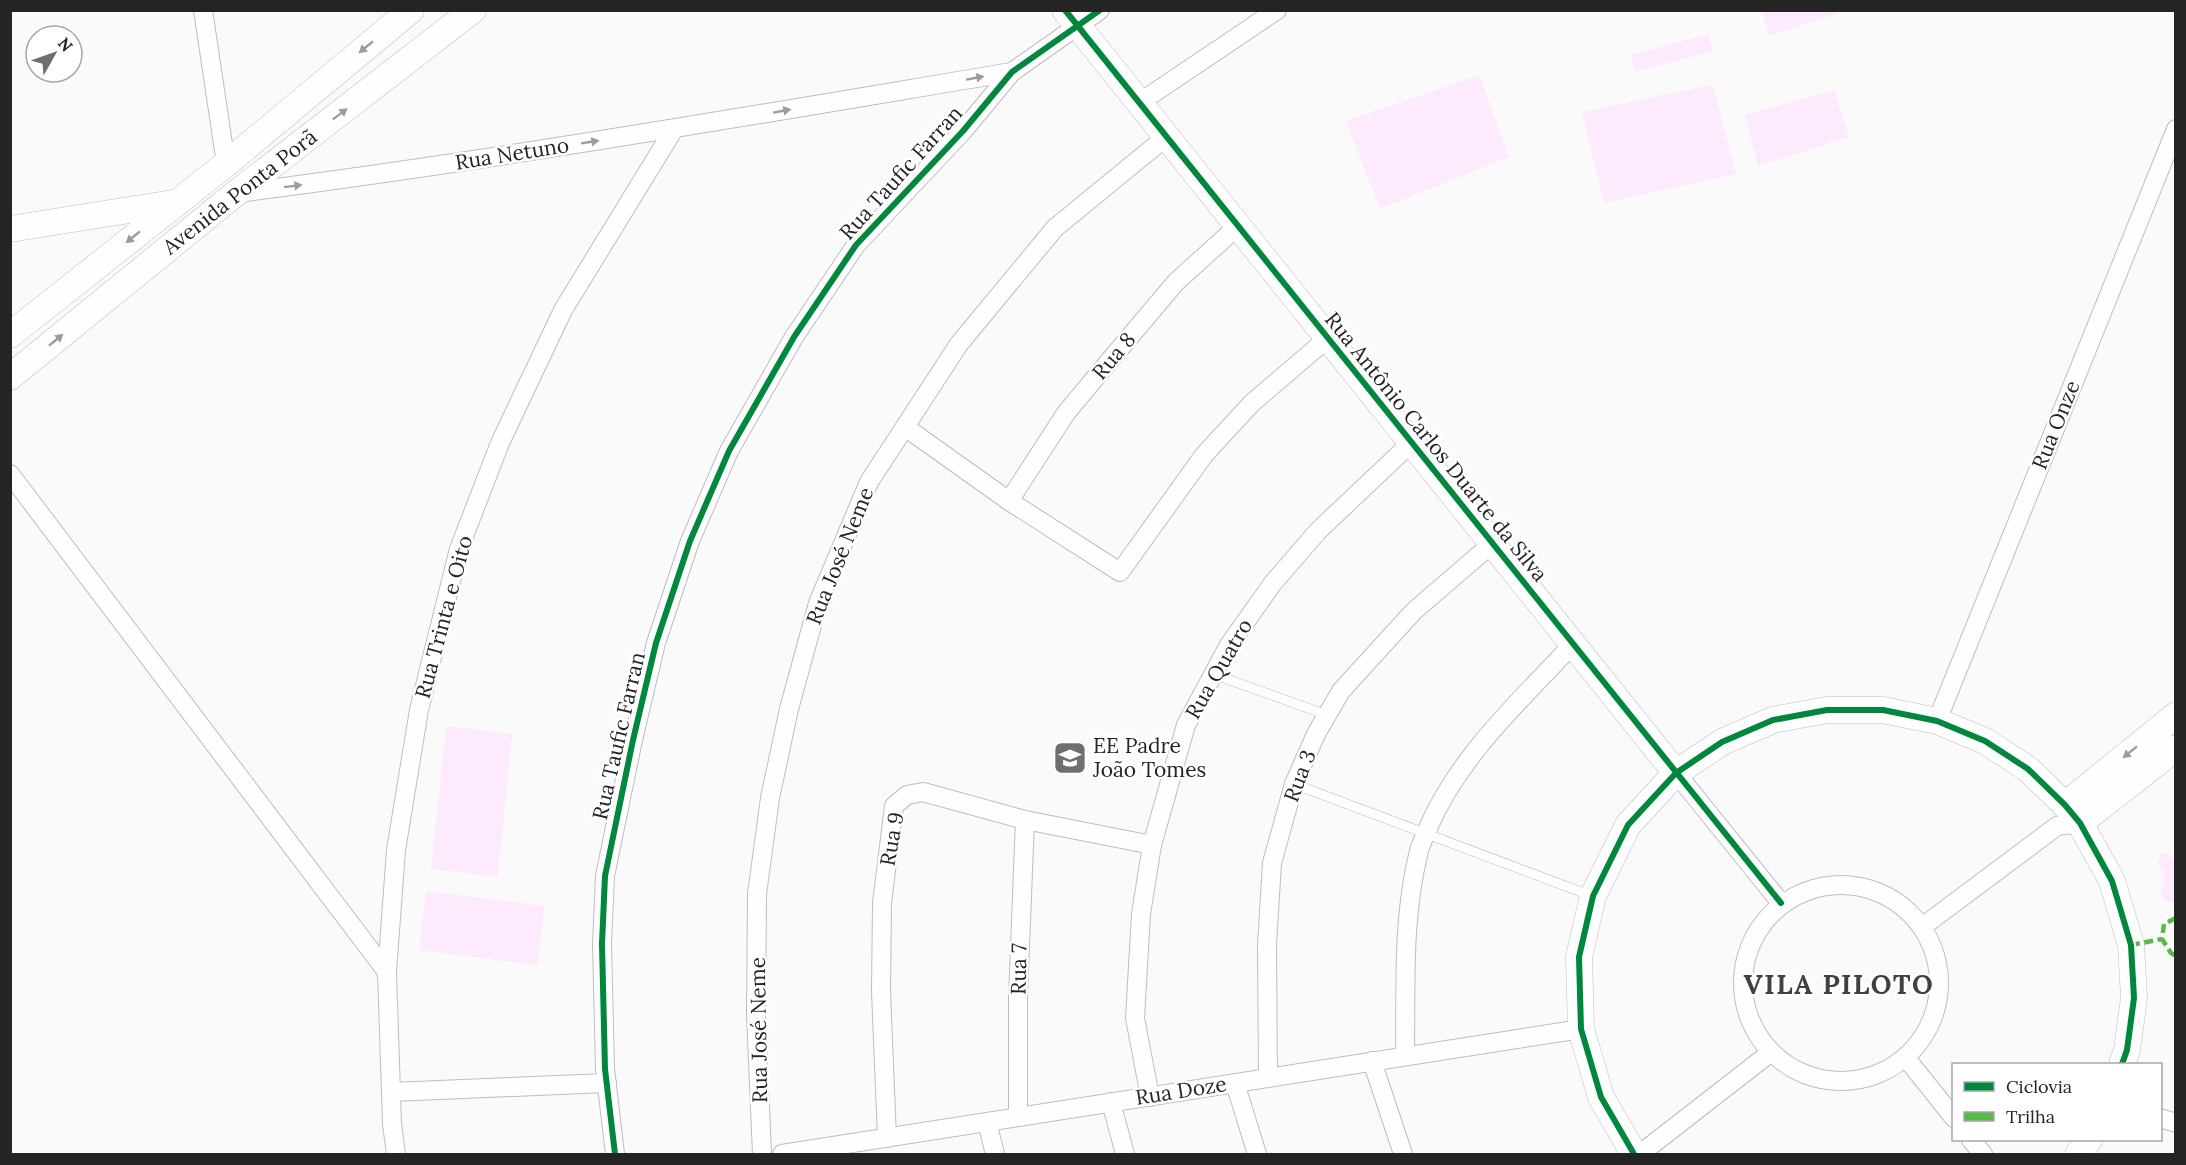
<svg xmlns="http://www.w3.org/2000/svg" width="2186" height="1165" viewBox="0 0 2186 1165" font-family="Lora,serif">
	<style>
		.green { fill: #fdeafc }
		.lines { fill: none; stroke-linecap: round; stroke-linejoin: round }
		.lane-casing { stroke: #bebebe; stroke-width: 10 }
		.street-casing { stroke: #bebebe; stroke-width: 20 }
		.secondary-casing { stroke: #bebebe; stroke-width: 27 }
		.lane { stroke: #fefefe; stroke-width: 9 }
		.street { stroke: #fefefe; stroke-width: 18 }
		.secondary { stroke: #fefefe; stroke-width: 26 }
		.quiet { stroke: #58b947; stroke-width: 4.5; stroke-dasharray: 9 4.5; stroke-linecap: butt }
		.cycleway-casing { stroke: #fff; stroke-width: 10 }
		.cycleway { stroke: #00873e; stroke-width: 6 }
		.oneway { fill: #9c9c9c }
		.labels { text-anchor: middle; stroke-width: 5; stroke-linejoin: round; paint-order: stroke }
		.street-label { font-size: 21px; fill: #252425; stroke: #fff }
		.poi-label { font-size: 21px; fill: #252425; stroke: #fff; text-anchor: start }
		.district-label { font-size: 27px; font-weight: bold; letter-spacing: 1.5px; fill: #424042; stroke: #fff }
	</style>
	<rect width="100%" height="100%" fill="#fbfafb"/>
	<g class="green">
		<polygon points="1836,10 1837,14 1769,36 1761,11"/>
		<polygon points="1708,34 1713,51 1635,72 1631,55"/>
		<polygon points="1479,75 1509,157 1380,209 1346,121"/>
		<polygon points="1713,85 1736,174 1604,203 1582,112"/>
		<polygon points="1834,90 1849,137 1758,166 1745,115"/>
		<polygon points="446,726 512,734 498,877 431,869"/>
		<path d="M2162 853H2168L2175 861V902H2166C2157 893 2164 890 2164 879 2164 873 2159 866 2158 860Z"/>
		<polygon points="426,891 545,906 537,965 419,950"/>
	</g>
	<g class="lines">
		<g class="lane-casing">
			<g id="lane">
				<polyline points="1213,674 1327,715"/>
				<polyline points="1294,784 1592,896"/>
			</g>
		</g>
		<g class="street-casing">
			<g id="street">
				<polyline points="203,10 226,164"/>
				<polyline points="1139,103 1277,10"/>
				<path d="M237 193C496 160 754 115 1012 72"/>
				<polyline points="905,427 1009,501 1120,572 1204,455 1252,403 1328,338"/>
				<polyline points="10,474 387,972"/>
				<polyline points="1009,501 1066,413 1111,359 1176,282 1238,226"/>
				<polyline points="1937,721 2176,129"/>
				<polyline points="1676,773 1781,903"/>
				<circle cx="1841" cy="983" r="98"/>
				<polyline points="1922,927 2057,826 2080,823"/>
				<path d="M1405 1056C1406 988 1402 918 1419 851 1421 843 1426 834 1429 826 1460 755 1521 700 1573 644"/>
				<polyline points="1906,1058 1954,1118"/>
				<polyline points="1372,1061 1403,1154"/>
				<polyline points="1268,1078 1267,945 1272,863 1294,784 1316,734 1341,691 1414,611 1493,543"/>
				<polyline points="1235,1083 1257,1154"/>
				<polyline points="391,1092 607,1083"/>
				<polyline points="1150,1097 1135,1018 1141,914 1152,845 1186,725 1229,645 1273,583 1318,531 1412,442"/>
				<polyline points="1111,1102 1125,1154"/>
				<polyline points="1018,1117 1018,997 1025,820"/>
				<polyline points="2160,1118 2176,1123"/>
				<polyline points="987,1122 995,1154"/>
				<polyline points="887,1138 881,991 882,903 894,806 907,795 923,792 1025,820 1152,845"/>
				<polyline points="1971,1140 1983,1154"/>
				<polyline points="396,1154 392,1124 387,972 396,850 419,710 459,549 500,443 563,310 674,129"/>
				<polyline points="615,1154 605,1069 602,944 605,876 633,740 656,643 690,541 729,451 794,337 856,245 963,131 1012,72 1100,10"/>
				<polyline points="762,1154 756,1014 757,894 770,798 789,709 818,603 869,482 959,344 1055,228 1166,137"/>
				<polyline points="782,1154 1581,1029"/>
				<polyline points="1640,1154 1770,1053"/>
			</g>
		</g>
		<g class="secondary-casing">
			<g id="secondary">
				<polyline points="1065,10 1676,773"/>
				<polyline points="10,229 173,203"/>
				<polyline points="10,335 226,164 411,10"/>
				<polyline points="10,377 235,194 473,10"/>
				<polyline points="2065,805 2176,715"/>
				<polyline points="2080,823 2176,748"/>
				<polyline points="1634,1154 1601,1097 1581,1029 1579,957 1593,896 1628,825 1676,773 1722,742 1773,720 1827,710 1883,710 1937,721 1985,741 2028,769 2065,805 2080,823 2112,881 2131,945 2134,998 2127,1050 2122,1064"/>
				<polyline points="2078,1154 2089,1140"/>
			</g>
		</g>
		<use href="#lane" class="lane"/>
		<use href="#street" class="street"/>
		<use href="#secondary" class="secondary"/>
		<g class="quiet">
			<polyline points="2176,918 2164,924 2162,939 2171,953 2176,956"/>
			<polyline points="2131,945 2162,939"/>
		</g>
		<g class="cycleway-casing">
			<g id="cycleway">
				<polyline points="1065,10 1781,903"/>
				<polyline points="615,1154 605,1069 602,944 605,876 633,740 656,643 690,541 729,451 794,337 856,245 963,131 1012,72 1100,10"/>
				<polyline points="1634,1154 1601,1097 1581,1029 1579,957 1593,896 1628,825 1676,773 1722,742 1773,720 1827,710 1883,710 1937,721 1985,741 2028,769 2065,805 2080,823 2112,881 2131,945 2134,998 2127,1050 2122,1064"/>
			</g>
		</g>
		<use href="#cycleway" class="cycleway"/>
	</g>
	<defs><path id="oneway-solid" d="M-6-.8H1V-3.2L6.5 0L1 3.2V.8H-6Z" transform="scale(1.5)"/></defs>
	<g class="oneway">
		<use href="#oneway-solid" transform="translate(366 47) rotate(141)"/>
		<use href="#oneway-solid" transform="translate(975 78) rotate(-10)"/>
		<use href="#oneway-solid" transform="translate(782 111) rotate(-10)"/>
		<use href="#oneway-solid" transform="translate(340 114) rotate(-37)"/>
		<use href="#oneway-solid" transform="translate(590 142) rotate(-9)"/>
		<use href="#oneway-solid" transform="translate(293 186) rotate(-7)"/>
		<use href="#oneway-solid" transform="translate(133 237) rotate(141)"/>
		<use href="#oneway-solid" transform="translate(56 340) rotate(-39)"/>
		<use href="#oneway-solid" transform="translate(2130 752) rotate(141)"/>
	</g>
	<defs>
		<g id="school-square" transform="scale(1.725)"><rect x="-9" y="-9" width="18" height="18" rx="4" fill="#706f70" stroke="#fff"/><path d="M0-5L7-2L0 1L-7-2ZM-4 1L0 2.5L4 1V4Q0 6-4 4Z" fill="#fff"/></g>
	</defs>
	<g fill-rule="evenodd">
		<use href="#school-square" x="1070" y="758"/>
	</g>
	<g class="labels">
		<g class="street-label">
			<text transform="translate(512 154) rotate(-9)" y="7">Rua Netuno</text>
			<text transform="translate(901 173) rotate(-48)" y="7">Rua Taufic Farran</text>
			<text transform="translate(240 192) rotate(-38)" y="7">Avenida Ponta Porã</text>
			<text transform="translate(1114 356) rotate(-50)" y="7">Rua 8</text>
			<text transform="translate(2056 425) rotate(-68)" y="7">Rua Onze</text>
			<text transform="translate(1436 447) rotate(51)" y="7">Rua Antônio Carlos Duarte da Silva</text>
			<text transform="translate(840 556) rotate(-68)" y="7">Rua José Neme</text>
			<text transform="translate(444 617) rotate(-75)" y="7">Rua Trinta e Oito</text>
			<text transform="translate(1219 669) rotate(-60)" y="7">Rua Quatro</text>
			<text transform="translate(619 736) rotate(-77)" y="7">Rua Taufic Farran</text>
			<text transform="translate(1300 776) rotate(-69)" y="7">Rua 3</text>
			<text transform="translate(892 839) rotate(-80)" y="7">Rua 9</text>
			<text transform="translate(1019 969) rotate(-89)" y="7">Rua 7</text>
			<text transform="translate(759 1030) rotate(-91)" y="7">Rua José Neme</text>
			<text transform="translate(1181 1091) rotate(-9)" y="7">Rua Doze</text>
		</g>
		<g class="poi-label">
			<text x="1093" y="753">EE Padre<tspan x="1093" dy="24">João Tomes</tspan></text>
		</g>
		<g class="district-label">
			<text x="1839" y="994">VILA PILOTO</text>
		</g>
	</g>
	<rect width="2186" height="1165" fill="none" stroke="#252425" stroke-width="24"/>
	<rect x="1952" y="1063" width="210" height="78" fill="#ffffff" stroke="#a8a7a8" stroke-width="1.5"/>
	<rect x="1964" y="1082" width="30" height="9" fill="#00873e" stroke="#a8a7a8" stroke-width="1.5"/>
	<text x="2006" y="1093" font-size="18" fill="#252425">Ciclovia</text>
	<rect x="1964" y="1112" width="30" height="9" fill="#58b947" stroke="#a8a7a8" stroke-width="1.5"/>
	<text x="2006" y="1123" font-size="18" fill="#252425">Trilha</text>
	<g transform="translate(54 54) rotate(50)"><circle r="28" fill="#ffffff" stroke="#a8a7a8" stroke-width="1.5"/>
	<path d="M0-4.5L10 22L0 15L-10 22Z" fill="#706f70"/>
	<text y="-9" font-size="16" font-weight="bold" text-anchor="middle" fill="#252425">N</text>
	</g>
</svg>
